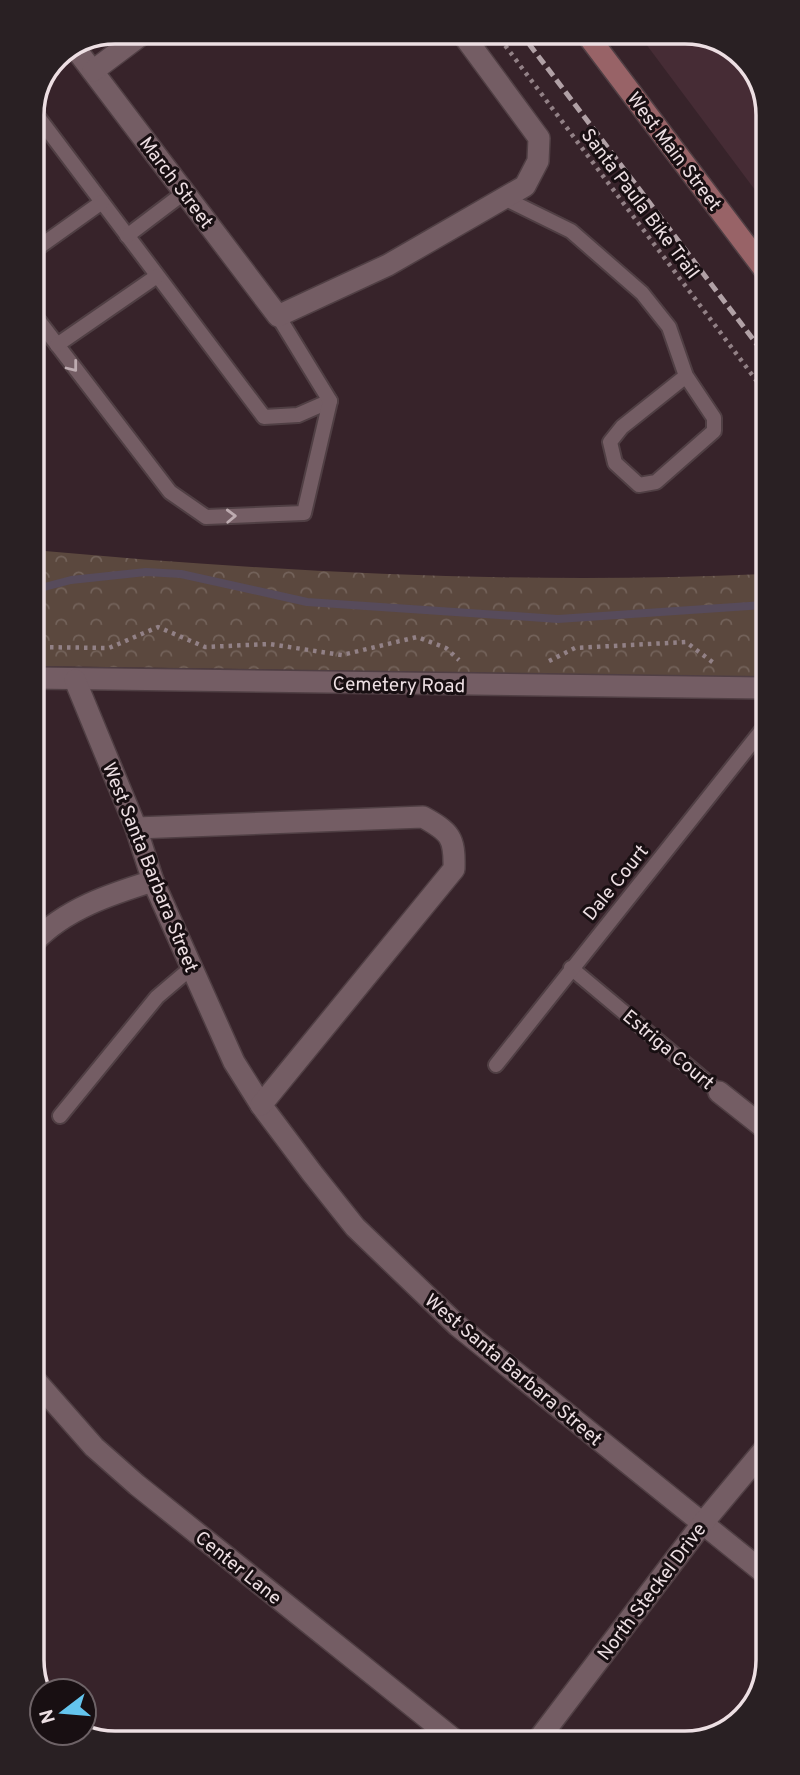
<svg xmlns="http://www.w3.org/2000/svg" width="800" height="1775" viewBox="0 0 800 1775" font-family="Overpass,sans-serif">
	<style>
		.built { fill: #462c35 }
		.forest { fill: url(#forest-crowns) }
		.lines { fill: none; stroke-linecap: round; stroke-linejoin: round }
		.stream { stroke: #574b5b; stroke-width: 8 }
		.lane-casing { stroke: #503f44; stroke-width: 18 }
		.street-casing { stroke: #503f44; stroke-width: 24 }
		.secondary-casing { stroke: #503f44; stroke-width: 24 }
		.path { stroke: #928186; stroke-width: 4.5; stroke-dasharray: 3.5 5; stroke-linecap: butt }
		.lane { stroke: #745d64; stroke-width: 14 }
		.street { stroke: #745d64; stroke-width: 21 }
		.secondary { stroke: #986367; stroke-width: 21 }
		.rail { stroke: #b1a1a6; stroke-width: 5; stroke-dasharray: 10 5; stroke-linecap: butt }
		.oneway { stroke: #bdabb0 }
		.labels { text-anchor: middle; stroke-width: 6; stroke-linejoin: round; paint-order: stroke }
		.street-label { font-size: 19px; fill: #eddfe3; stroke: #180f12 }
		.rim { fill: none; stroke: #eddfe3; stroke-width: 3.5 }
	</style>
	<defs>
		<pattern id="forest-crowns" width="20" height="18" patternUnits="userSpaceOnUse" patternTransform="scale(1.75)"><rect width="20" height="18" fill="#5b483e"/><path d="M2 6a3 3 0 1 1 6 0M12 15a3 3 0 1 1 6 0" fill="none" stroke="#73625a"/></pattern>
	</defs>
	<rect width="100%" height="100%" fill="#37232a"/>
	<polygon class="built" points="637,32 691,32 736,49 764,88 764,202"/>
	<path class="forest" d="M33 550C276 572 521 585 765 574L766 677 33 666Z"/>
	<g class="lines">
		<polyline class="stream" points="33,590 71,580 146,572 181,574 307,602 558,619 765,605"/>
		<g class="lane-casing">
			<g id="lane">
				<polyline points="32,109 264,417 298,415 330,401"/>
				<polyline points="504,198 571,231 642,293 669,327 686,376 714,418 714,431 656,482 639,485 615,463 610,442 622,427 686,376"/>
				<polyline points="127,236 185,192"/>
				<polyline points="32,252 102,202"/>
				<polyline points="32,312 170,492 206,517 304,513 330,401 278,316"/>
				<polyline points="57,345 157,276"/>
				<polyline points="571,968 719,1092"/>
				<polyline points="496,1065 766,725"/>
				<polyline points="60,1116 157,997 191,968"/>
			</g>
		</g>
		<g class="street-casing">
			<g id="street">
				<polyline points="75,48 278,316 388,265 525,186 538,161 539,138 461,32"/>
				<polyline points="93,71 145,32"/>
				<polyline points="33,678 766,688"/>
				<polyline points="75,680 136,828 153,881 234,1062 261,1105 312,1173 355,1227 458,1326 768,1576"/>
				<path d="M136 828 423 817C450 832 455 837 454 869L261 1105"/>
				<path d="M34 942C65 909 111 894 153 881"/>
				<polyline points="719,1092 767,1130"/>
				<polyline points="35,1380 94,1447 137,1485 456,1741"/>
				<polyline points="538,1740 702,1524 768,1445"/>
			</g>
		</g>
		<g class="secondary-casing">
			<polyline id="secondary" points="585,32 764,269"/>
		</g>
		<g class="path">
			<polyline points="495,32 765,392"/>
			<polyline points="33,647 109,648 158,627 205,647 269,644 342,655 417,637 446,648 459,660"/>
			<polyline points="549,661 575,648 686,642 715,664"/>
		</g>
		<use href="#lane" class="lane"/>
		<use href="#street" class="street"/>
		<use href="#secondary" class="secondary"/>
		<polyline class="rail" points="520,32 765,355"/>
	</g>
	<defs><path id="oneway-chevron" d="M-2-3.5L2.5 0L-2 3.5" fill="none" stroke-width="1.6" stroke-linecap="round" stroke-linejoin="round" transform="scale(1.75)"/></defs>
	<g class="oneway">
		<use href="#oneway-chevron" transform="translate(73 367) rotate(52)"/>
		<use href="#oneway-chevron" transform="translate(231 516) rotate(-2)"/>
	</g>
	<g class="labels">
		<g class="street-label">
			<text transform="translate(675 151) rotate(53)" y="7">West Main Street</text>
			<text transform="translate(177 182) rotate(53)" y="7">March Street</text>
			<text transform="translate(641 203) rotate(53)" y="7">Santa Paula Bike Trail</text>
			<text transform="translate(399 684) rotate(1)" y="7">Cemetery Road</text>
			<text transform="translate(151 867) rotate(68)" y="7">West Santa Barbara Street</text>
			<text transform="translate(615 882) rotate(-51)" y="7">Dale Court</text>
			<text transform="translate(669 1049) rotate(40)" y="7">Estriga Court</text>
			<text transform="translate(514 1369) rotate(40)" y="7">West Santa Barbara Street</text>
			<text transform="translate(239 1567) rotate(39)" y="7">Center Lane</text>
			<text transform="translate(651 1591) rotate(-53)" y="7">North Steckel Drive</text>
		</g>
	</g>
	<path d="M0 0H800V1775H0ZM115 44H685A71 71 0 0 1 756 115V1660A71 71 0 0 1 685 1731H115A71 71 0 0 1 44 1660V115A71 71 0 0 1 115 44Z" fill="#292023" fill-rule="evenodd"/>
	<path class="rim" d="M115 44H685A71 71 0 0 1 756 115V1660A71 71 0 0 1 685 1731H115A71 71 0 0 1 44 1660V115A71 71 0 0 1 115 44Z"/>
	<g transform="translate(63 1712) rotate(254)"><circle r="33" fill="#180f12" stroke="#6d6266" stroke-width="2"/>
	<path d="M0-5L12 26L0 18L-12 26Z" fill="#64c5ee"/>
	<text y="-10" font-size="19" font-weight="bold" text-anchor="middle" fill="#eddfe3">N</text>
	</g>
</svg>
